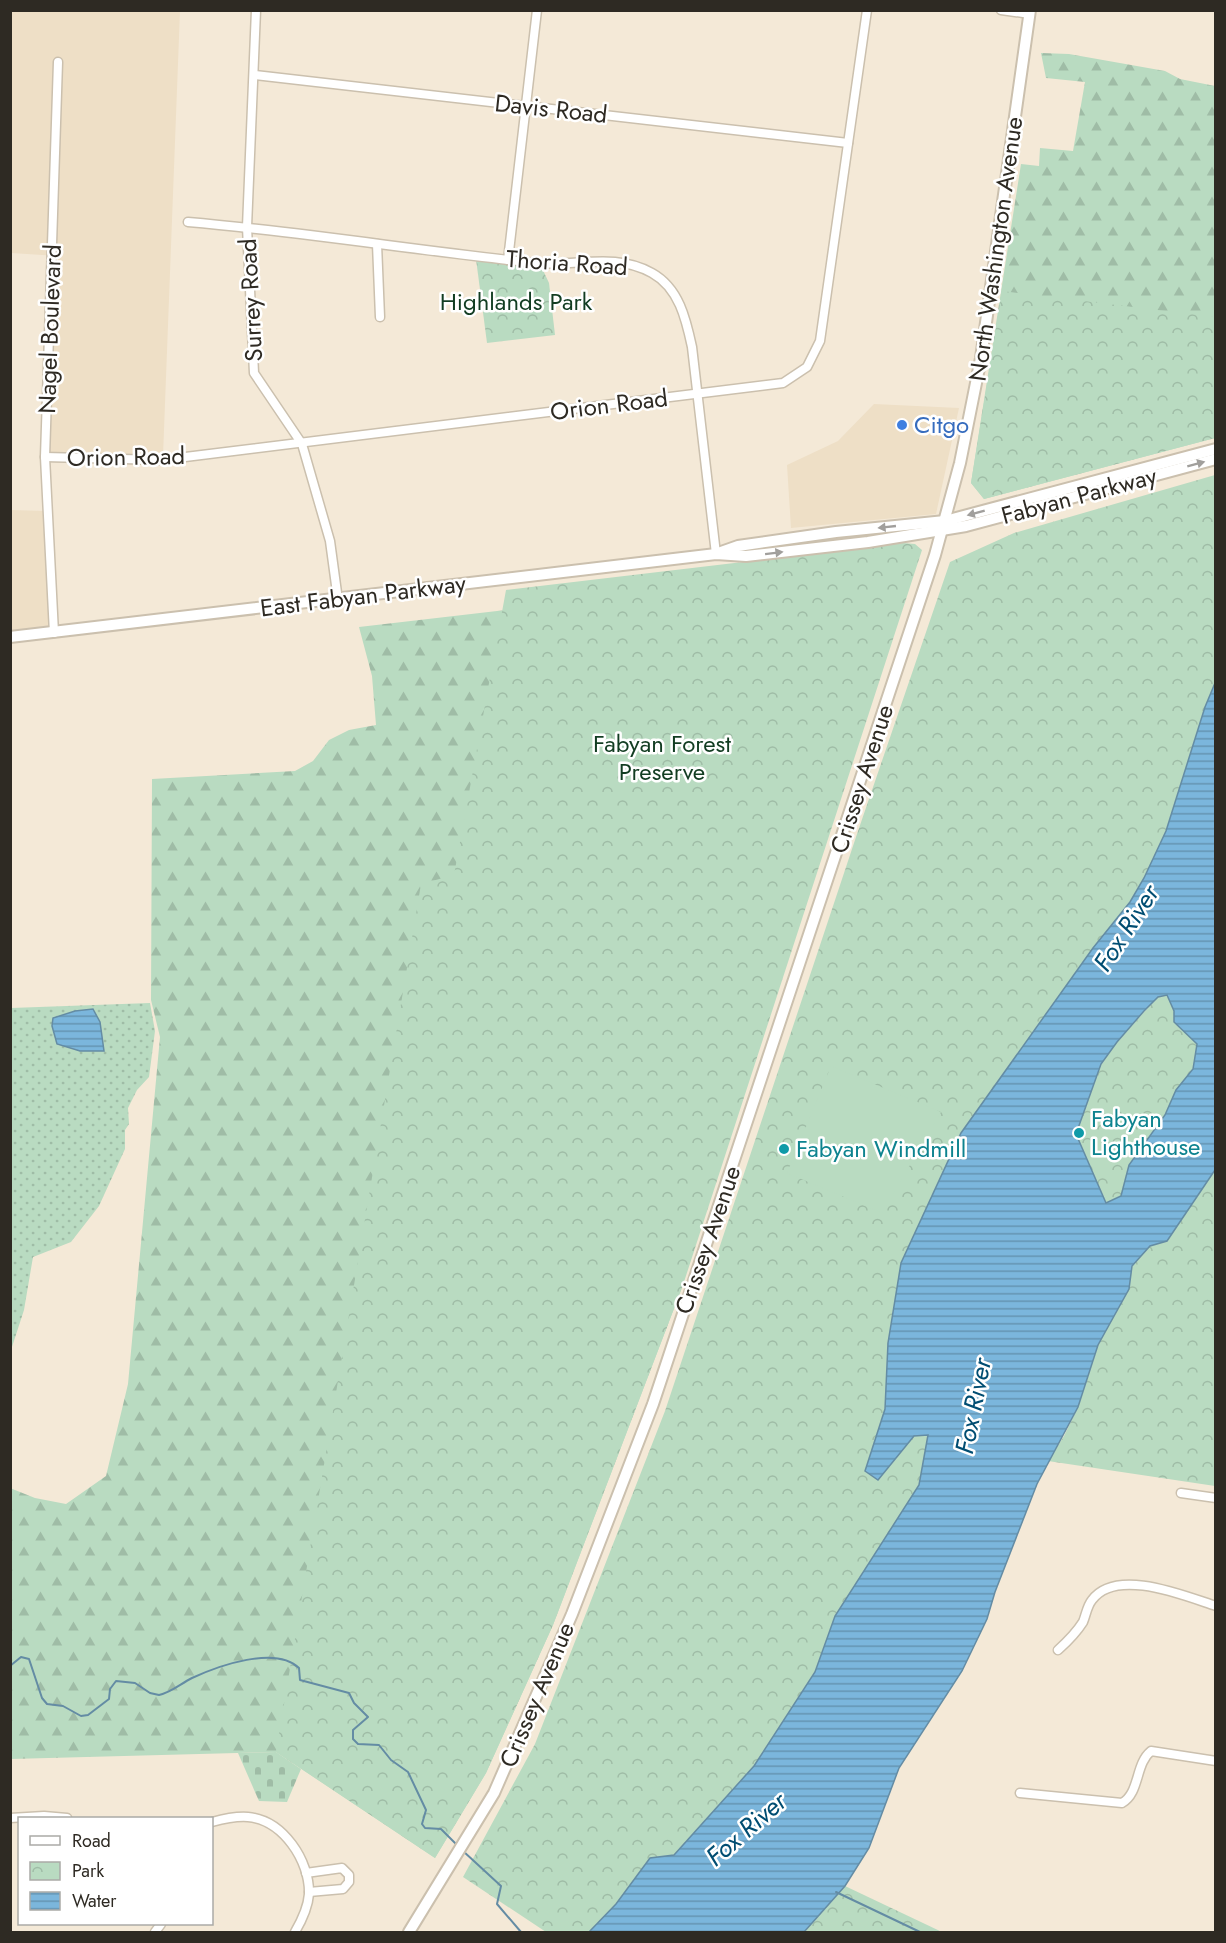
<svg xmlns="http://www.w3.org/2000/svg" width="1226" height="1943" viewBox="0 0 1226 1943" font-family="Jost,sans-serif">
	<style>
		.built { fill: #eedfc6 }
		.grass { fill: url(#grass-dots) }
		.forest { fill: url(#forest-firs) }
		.cemetery { fill: url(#cemetery-stones) }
		.park { fill: url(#park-crowns) }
		.pitch { fill: #b9dbc1 }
		.water { fill: url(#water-rules); stroke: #648ca4; stroke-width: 1.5; fill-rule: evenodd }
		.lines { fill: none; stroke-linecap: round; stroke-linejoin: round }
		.stream { stroke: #648ca4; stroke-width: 2 }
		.minor-casing { stroke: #cbc0ae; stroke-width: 11 }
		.secondary-casing { stroke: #cbc0ae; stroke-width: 14 }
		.minor { stroke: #fff; stroke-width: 8 }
		.secondary { stroke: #fff; stroke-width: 10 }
		.oneway { fill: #a19f9c }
		.shop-dot { fill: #3f7fe0; stroke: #fff; stroke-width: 2 }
		.culture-dot { fill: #0f9aa8; stroke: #fff; stroke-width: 2 }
		.labels { text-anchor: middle; stroke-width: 5; stroke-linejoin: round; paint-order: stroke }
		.street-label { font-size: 24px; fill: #2e2a23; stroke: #fff }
		.park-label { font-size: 24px; fill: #123d22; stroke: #fff }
		.shop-label { font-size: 24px; fill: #366cbe; stroke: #fff; text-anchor: start }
		.culture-label { font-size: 24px; fill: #0d838f; stroke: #fff; text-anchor: start }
		.water-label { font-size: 26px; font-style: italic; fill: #004d72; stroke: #fff }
	</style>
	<defs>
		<pattern id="grass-dots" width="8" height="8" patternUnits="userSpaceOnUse" patternTransform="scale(1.5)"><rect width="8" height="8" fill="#b9dbc1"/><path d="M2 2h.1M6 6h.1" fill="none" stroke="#9fbca6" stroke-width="1.8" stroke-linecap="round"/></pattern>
		<pattern id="forest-firs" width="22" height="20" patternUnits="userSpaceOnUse" patternTransform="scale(1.5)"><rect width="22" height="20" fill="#b9dbc1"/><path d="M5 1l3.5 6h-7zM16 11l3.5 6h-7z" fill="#9fbca6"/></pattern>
		<pattern id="cemetery-stones" width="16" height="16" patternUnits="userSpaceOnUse" patternTransform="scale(1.5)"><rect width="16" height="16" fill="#b9dbc1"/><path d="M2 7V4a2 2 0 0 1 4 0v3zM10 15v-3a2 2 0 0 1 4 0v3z" fill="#9fbca6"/></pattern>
		<pattern id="park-crowns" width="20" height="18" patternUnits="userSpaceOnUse" patternTransform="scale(1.5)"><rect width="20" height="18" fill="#b9dbc1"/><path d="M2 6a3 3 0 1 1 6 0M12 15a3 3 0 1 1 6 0" fill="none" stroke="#9fbca6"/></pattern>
		<pattern id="water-rules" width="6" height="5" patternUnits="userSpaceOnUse" patternTransform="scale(1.5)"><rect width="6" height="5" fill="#7bb6dc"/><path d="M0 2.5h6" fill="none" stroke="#6594b2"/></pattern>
	</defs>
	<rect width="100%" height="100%" fill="#f4e9d7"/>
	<g class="built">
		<polygon points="10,11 180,11 163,456 49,453 58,256 11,253"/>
		<polygon points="874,404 959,408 936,514 791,528 787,465 838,441"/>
		<polygon points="11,510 46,511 52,631 11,635"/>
	</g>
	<polygon class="grass" points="150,1003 155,1031 149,1077 137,1090 128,1108 129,1124 125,1130 125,1149 99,1206 71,1242 33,1257 24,1310 11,1350 11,1008"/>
	<g class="forest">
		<polygon points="1041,53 1069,54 1165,71 1180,79 1215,86 1215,438 984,499 971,483 1021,164 1039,166 1040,148 1073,151 1085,82 1046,78"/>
		<polygon points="532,607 683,1285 553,1625 486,1773 435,1858 276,1752 11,1759 10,1488 35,1498 66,1504 106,1476 128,1384 160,1037 151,1000 152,779 295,771 313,761 329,740 349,730 376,725 372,676 359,627"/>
	</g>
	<polygon class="cemetery" points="276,1752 301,1769 287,1802 259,1801 238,1753"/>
	<g class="park">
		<polygon points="476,259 542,268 549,283 555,335 487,343"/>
		<polygon points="1002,291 1215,317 1215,438 984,499 971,483"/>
		<polygon points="1215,475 1215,683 1205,707 1166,831 1144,878 1130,902 1093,948 961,1133 901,1263 888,1343 885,1409 865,1471 878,1480 914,1436 928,1435 919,1485 835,1616 815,1672 754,1766 674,1855 650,1858 616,1904 589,1932 546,1932 463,1877 535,1744 665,1411 857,834 950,562 1014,533"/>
		<polygon points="903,543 915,544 922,550 683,1285 553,1625 486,1773 435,1858 276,1752 421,884 454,875 506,590"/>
		<polygon points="1167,995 1174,1011 1174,1022 1198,1044 1193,1069 1176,1090 1165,1115 1129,1165 1121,1196 1106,1203 1076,1134 1101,1064 1117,1042 1144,1012 1158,997"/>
		<polygon points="1215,1170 1215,1486 1048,1461 1064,1436 1078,1407 1098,1345 1129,1289 1132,1266 1150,1246 1167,1241"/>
		<polygon points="845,1886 942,1932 804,1932"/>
	</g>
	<polygon class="pitch" points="831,1066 941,1112 882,1213 787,1173"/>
	<g class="water">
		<path d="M1215 683V1170L1167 1241 1150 1246 1132 1266 1129 1289 1098 1345 1078 1407 1037 1484 995 1592 987 1619 962 1671 899 1768 869 1848 845 1886 804 1932H589L616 1904 650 1858 674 1855 754 1766 815 1672 835 1616 919 1485 928 1435 914 1436 878 1480 865 1471 885 1409 888 1343 901 1263 961 1133 1093 948 1130 902 1144 878 1166 831 1205 707ZM1167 995 1174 1011V1022L1197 1044 1193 1069 1176 1090 1165 1115 1129 1165 1121 1196 1106 1203 1076 1134 1101 1064 1117 1042 1144 1011 1158 997Z"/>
		<polygon points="93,1009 100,1022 104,1051 80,1051 57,1044 52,1026 53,1018 75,1011"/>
	</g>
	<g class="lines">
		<g class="stream">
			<path d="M10 1666 21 1657 29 1659 42 1698 47 1704 63 1706 81 1716 88 1715 109 1699 110 1689 116 1681 135 1683 150 1693 159 1695C172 1692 180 1684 192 1678 218 1666 276 1645 299 1668L300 1680 349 1693 354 1703 368 1717 353 1730V1739L358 1744 379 1745 391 1760 408 1772 426 1810 422 1824 425 1828 441 1829 457 1845"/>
			<polyline points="463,1851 501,1886 497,1904 521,1932"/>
			<polyline points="836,1892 920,1932"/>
		</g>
		<g class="minor-casing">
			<g id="minor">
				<polyline points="256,10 247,227 254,373 302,444 330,541 338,600"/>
				<polyline points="1001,10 1030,14"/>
				<polyline points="255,75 848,143"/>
				<path d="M188 222C305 232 420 251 536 263 577 267 614 252 652 273 679 288 686 319 692 347L716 554"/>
				<polyline points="377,244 380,317"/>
				<polyline points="508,260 537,10"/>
				<polyline points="45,457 161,460 783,383 807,367 820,341 867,10"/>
				<polyline points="54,633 45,457 58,62"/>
				<polyline points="1181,1493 1216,1498"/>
				<path d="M1058 1650C1068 1641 1076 1633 1083 1622 1086 1615 1087 1606 1092 1600 1116 1567 1185 1596 1216 1606"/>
				<path d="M1020 1793 1122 1803C1140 1793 1135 1764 1151 1751L1216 1761"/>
				<polyline points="10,1818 44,1816 67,1818"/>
				<path d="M212 1822C223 1819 236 1816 248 1817 283 1820 310 1861 309 1894 308 1908 302 1920 295 1932"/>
				<polyline points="306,1873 342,1868 349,1875 349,1882 343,1889 309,1892"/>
				<polyline points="155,1932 161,1924"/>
			</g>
		</g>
		<g class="secondary-casing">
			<g id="secondary">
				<polyline points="721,552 738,546 836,532 945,521 1216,449"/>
				<polyline points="10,637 716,554 746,556 868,542 966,526 1216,459"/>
				<polyline points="409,1932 494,1793 572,1614 653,1404 935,555 960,463 981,358 1030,10"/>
			</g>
		</g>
		<use href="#minor" class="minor"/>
		<use href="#secondary" class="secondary"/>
	</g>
	<defs><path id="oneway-solid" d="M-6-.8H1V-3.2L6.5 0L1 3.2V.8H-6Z" transform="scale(1.5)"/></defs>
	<g class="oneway">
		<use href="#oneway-solid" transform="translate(1196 464) rotate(-15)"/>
		<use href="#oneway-solid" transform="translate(976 513) rotate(165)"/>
		<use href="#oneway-solid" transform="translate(887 527) rotate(174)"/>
		<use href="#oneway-solid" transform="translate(774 553) rotate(-7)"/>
	</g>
	<circle class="shop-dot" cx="902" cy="425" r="6"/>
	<g class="culture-dot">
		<circle cx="1079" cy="1133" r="6"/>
		<circle cx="784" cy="1149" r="6"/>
	</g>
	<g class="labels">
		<g class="street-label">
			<text transform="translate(551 109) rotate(6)" y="8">Davis Road</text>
			<text transform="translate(996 249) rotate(-82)" y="8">North Washington Avenue</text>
			<text transform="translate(567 263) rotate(4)" y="8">Thoria Road</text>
			<text transform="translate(251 300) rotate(-93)" y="8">Surrey Road</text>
			<text transform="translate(50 329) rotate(-88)" y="8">Nagel Boulevard</text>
			<text transform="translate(609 405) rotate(-7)" y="8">Orion Road</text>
			<text transform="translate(126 457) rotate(-1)" y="8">Orion Road</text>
			<text transform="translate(1079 496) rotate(-15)" y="8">Fabyan Parkway</text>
			<text transform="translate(363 596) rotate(-7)" y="8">East Fabyan Parkway</text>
			<text transform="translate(862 779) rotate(-72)" y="8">Crissey Avenue</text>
			<text transform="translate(708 1240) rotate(-71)" y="8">Crissey Avenue</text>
			<text transform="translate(537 1695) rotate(-67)" y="8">Crissey Avenue</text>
		</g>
		<g class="park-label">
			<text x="516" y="310">Highlands Park</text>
			<text x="662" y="752">Fabyan Forest<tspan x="662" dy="28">Preserve</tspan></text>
		</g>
		<g class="shop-label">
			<text x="914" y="433">Citgo</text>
		</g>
		<g class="culture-label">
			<text x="1091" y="1127">Fabyan<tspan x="1091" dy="28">Lighthouse</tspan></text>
			<text x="796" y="1157">Fabyan Windmill</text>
		</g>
		<g class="water-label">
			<text transform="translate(1126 928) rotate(-57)" y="9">Fox River</text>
			<text transform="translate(973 1406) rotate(-79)" y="9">Fox River</text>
			<text transform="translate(746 1829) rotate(-41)" y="9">Fox River</text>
		</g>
	</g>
	<rect width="1226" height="1943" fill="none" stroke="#2e2a23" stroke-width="24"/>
	<rect x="18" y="1817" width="195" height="108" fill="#ffffff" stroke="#abaaa7" stroke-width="1.5"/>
	<rect x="30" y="1836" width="30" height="9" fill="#ffffff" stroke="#abaaa7" stroke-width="1.5"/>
	<text x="72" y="1847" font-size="18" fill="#2e2a23">Road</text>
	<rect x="30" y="1862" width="30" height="18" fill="url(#park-crowns)" stroke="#abaaa7" stroke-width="1.5"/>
	<text x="72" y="1877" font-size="18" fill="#2e2a23">Park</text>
	<rect x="30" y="1892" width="30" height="18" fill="url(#water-rules)" stroke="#abaaa7" stroke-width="1.5"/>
	<text x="72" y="1907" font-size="18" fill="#2e2a23">Water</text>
</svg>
